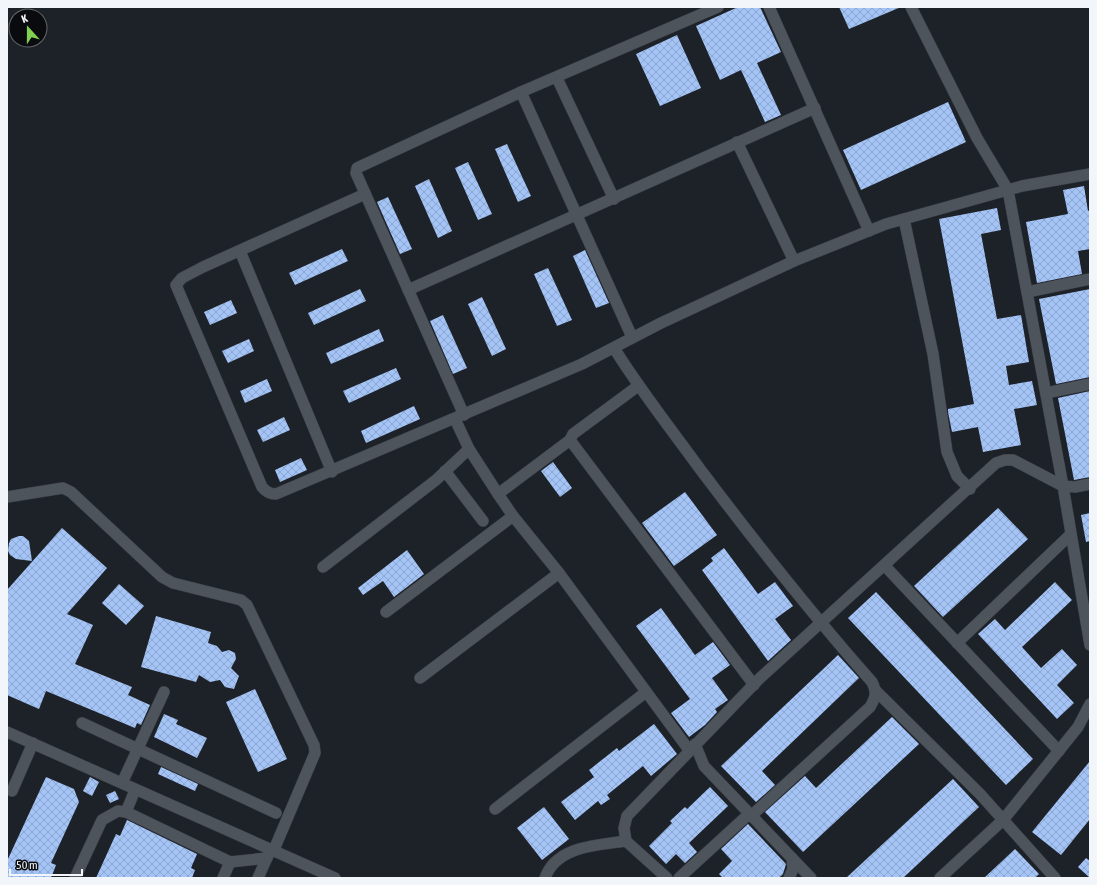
<svg xmlns="http://www.w3.org/2000/svg" width="1097" height="885" viewBox="0 0 1097 885" font-family="'Asap Condensed',sans-serif">
	<style>
		.building { fill: url(#building-cross-hatch) }
		.lines { fill: none; stroke-linecap: round; stroke-linejoin: round }
		.minor-casing { stroke: #3b3e45; stroke-width: 12 }
		.minor { stroke: #4e545c; stroke-width: 11 }
	</style>
	<defs>
		<pattern id="building-cross-hatch" width="8" height="8" patternUnits="userSpaceOnUse"><rect width="8" height="8" fill="#a4c4f7"/><path d="M0 0l8 8M0 8l8-8" fill="none" stroke="#8da6cc"/></pattern>
	</defs>
	<rect width="100%" height="100%" fill="#1d2229"/>
	<g class="building">
		<polygon points="738,7 760,7 781,52 757,63 781,115 765,122 741,70 720,80 696,26"/>
		<polygon points="839,7 901,7 849,29"/>
		<polygon points="677,35 701,88 660,106 636,54"/>
		<polygon points="948,102 966,142 861,190 843,150"/>
		<polygon points="507,144 531,196 518,202 495,149"/>
		<polygon points="468,162 492,214 478,220 455,168"/>
		<polygon points="429,179 452,231 438,238 415,186"/>
		<polygon points="1084,186 1088,211 1090,210 1090,249 1078,251 1082,274 1037,283 1026,222 1068,214 1063,190"/>
		<polygon points="388,197 412,249 400,254 377,202"/>
		<polygon points="997,208 1001,230 981,234 997,319 1021,315 1029,362 1006,366 1009,385 1032,381 1037,405 1014,409 1021,445 983,452 978,427 952,432 948,412 948,409 974,404 939,219"/>
		<polygon points="342,249 348,261 295,285 289,273"/>
		<polygon points="585,250 609,303 596,308 573,256"/>
		<polygon points="548,268 572,320 557,326 534,274"/>
		<polygon points="360,289 366,301 314,325 308,313"/>
		<polygon points="1090,289 1090,377 1056,384 1039,299"/>
		<polygon points="482,297 506,349 492,356 468,304"/>
		<polygon points="231,300 237,313 210,325 204,312"/>
		<polygon points="443,315 467,368 453,374 430,321"/>
		<polygon points="379,329 384,341 331,364 326,353"/>
		<polygon points="249,339 254,351 228,363 222,351"/>
		<polygon points="396,368 401,379 349,403 343,391"/>
		<polygon points="267,379 272,391 245,403 240,391"/>
		<polygon points="1090,391 1090,477 1074,480 1058,398"/>
		<polygon points="414,406 420,419 366,443 361,431"/>
		<polygon points="284,417 290,430 263,442 257,430"/>
		<polygon points="301,458 307,470 280,482 275,470"/>
		<polygon points="553,462 572,488 560,497 541,471"/>
		<polygon points="685,492 717,535 674,566 642,523"/>
		<polygon points="998,508 1028,539 943,617 914,586"/>
		<polygon points="1090,513 1090,541 1086,542 1081,515"/>
		<polygon points="62,528 107,568 67,614 93,625 75,664 132,687 128,695 150,705 141,725 137,723 135,728 46,691 39,709 7,695 7,590"/>
		<polygon points="19,536 23,536 29,541 32,561 16,559 10,555 8,551 9,543 11,539"/>
		<polygon points="724,548 758,594 775,582 793,606 775,619 791,640 768,661 702,570 713,561 711,558"/>
		<polygon points="407,550 424,574 394,597 383,581 363,595 358,588"/>
		<polygon points="1055,582 1072,600 1022,647 1041,668 1062,649 1077,665 1057,685 1074,703 1057,719 978,634 995,619 1005,630"/>
		<polygon points="119,584 144,606 126,625 102,603"/>
		<polygon points="876,592 1033,759 1006,785 848,618"/>
		<polygon points="661,608 695,655 713,642 730,665 712,678 728,700 715,709 717,712 705,725 689,737 671,713 690,699 636,626"/>
		<polygon points="156,616 211,632 208,643 217,646 222,652 229,650 235,653 236,659 231,668 239,676 234,689 225,687 220,680 210,682 199,675 196,682 141,667"/>
		<polygon points="838,655 859,678 762,771 775,785 756,802 721,766"/>
		<polygon points="255,689 287,759 258,772 226,702"/>
		<polygon points="164,714 178,720 176,724 207,738 197,758 154,737"/>
		<polygon points="892,717 919,744 803,852 765,812 805,776 816,788"/>
		<polygon points="654,724 677,754 651,776 643,766 607,795 610,799 601,805 598,801 575,820 561,802 594,777 589,770 617,748 619,751"/>
		<polygon points="1090,761 1090,819 1061,855 1032,832"/>
		<polygon points="161,767 198,784 195,791 158,774"/>
		<polygon points="46,777 74,789 79,802 51,863 56,865 51,878 7,878 7,861"/>
		<polygon points="90,777 99,782 92,796 83,791"/>
		<polygon points="953,779 979,807 903,878 846,878"/>
		<polygon points="710,787 728,806 689,843 697,852 685,863 676,854 666,864 649,846 672,823 670,821 685,807 687,809"/>
		<polygon points="115,791 119,799 110,803 106,795"/>
		<polygon points="544,807 569,839 542,860 517,828"/>
		<polygon points="127,820 197,854 191,868 195,870 192,878 96,878 116,834 120,836"/>
		<polygon points="748,824 786,864 783,874 779,878 723,878 719,874 732,861 721,849"/>
		<polygon points="1015,849 1039,874 1035,878 984,878"/>
		<polygon points="1086,858 1090,861 1090,878 1078,867"/>
	</g>
	<g class="lines">
		<g class="minor-casing">
			<g id="minor">
				<polyline points="769,7 869,231"/>
				<polyline points="911,7 977,138 1008,190 1063,486 1090,645"/>
				<polyline points="557,78 614,199"/>
				<polyline points="521,92 718,7"/>
				<polyline points="737,142 794,261"/>
				<path d="M365 194 203 267 182 278 176 285 262 487C266 492 270 494 276 494L582 364 661 323 794 261 886 224 1022 186 1090 174"/>
				<polyline points="904,219 933,354 947,452 957,476 970,489"/>
				<polyline points="240,251 332,472"/>
				<polyline points="408,290 815,108"/>
				<polyline points="1027,292 1090,279"/>
				<path d="M614 348C640 390 671 429 700 469 755 542 811 613 872 682 877 692 876 697 870 707L751 816"/>
				<polyline points="638,386 573,434 570,440 498,494 513,516 559,573 689,750"/>
				<polyline points="1046,393 1090,384"/>
				<polyline points="464,415 356,173 357,168 521,92 632,337"/>
				<polyline points="455,419 469,449 498,494"/>
				<polyline points="570,440 754,685"/>
				<polyline points="445,471 483,521"/>
				<polyline points="7,497 63,488 71,492 162,577 173,583 241,600 247,605 314,745 315,753 273,852"/>
				<polyline points="885,566 1059,751"/>
				<polyline points="323,567 436,480 469,449"/>
				<polyline points="386,612 513,516"/>
				<polyline points="957,643 1071,534"/>
				<polyline points="420,678 559,573"/>
				<polyline points="876,691 980,794 1055,878"/>
				<polyline points="82,723 276,813"/>
				<polyline points="7,732 335,878"/>
				<polyline points="695,744 704,766 811,878"/>
				<polyline points="122,783 164,692"/>
				<polyline points="12,791 33,743"/>
				<polyline points="495,809 646,692"/>
				<polyline points="126,812 135,790"/>
				<polyline points="75,878 102,820 118,811 126,812 230,862 267,858"/>
				<polyline points="223,878 230,862"/>
				<polyline points="258,878 269,853"/>
				<path d="M545 878C556 846 598 845 626 841"/>
				<polyline points="667,878 626,841 624,828 627,816 759,679 996,463 1005,460 1013,460 1063,486 1075,487 1090,484"/>
				<polyline points="679,878 749,814"/>
				<polyline points="789,878 793,869 792,858"/>
				<polyline points="940,878 1003,820 1078,727 1090,704"/>
			</g>
		</g>
		<use href="#minor" class="minor"/>
	</g>
	<rect width="1097" height="885" fill="none" stroke="#f2f5fa" stroke-width="16"/>
	<g transform="translate(28 28) rotate(339)"><circle r="19" fill="#090b0e" stroke="#66696c"/>
	<path d="M0-3L7 15L0 10L-7 15Z" fill="#81d050"/>
	<text y="-6" font-size="11" font-weight="bold" text-anchor="middle" fill="#f2f5fa">K</text>
	</g>
	<path d="M10 869v6h72v-6" fill="none" stroke="#f2f5fa" stroke-width="2"/>
	<text x="16" y="869" font-size="12" fill="#f2f5fa" stroke="#090b0e" stroke-width="3" paint-order="stroke">50 m</text>
</svg>
